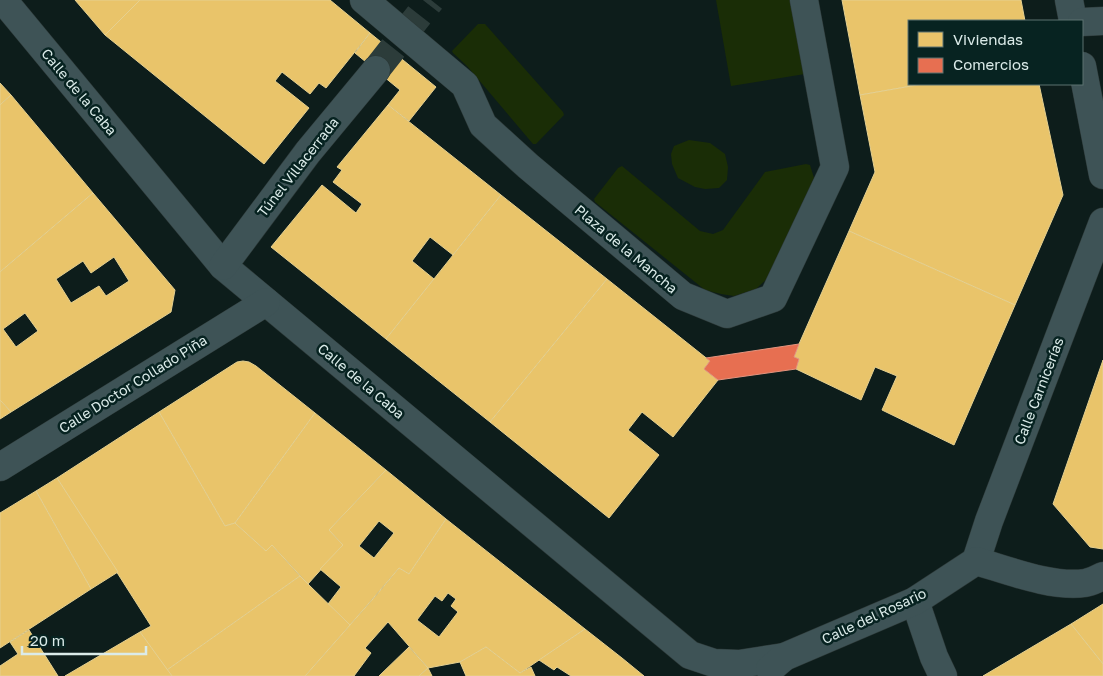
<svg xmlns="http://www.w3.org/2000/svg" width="1103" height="676" viewBox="0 0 1103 676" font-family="'Golos Text',sans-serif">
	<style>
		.green { fill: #1a2d06 }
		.homes { fill: #e9c46a; stroke: #e5d090; fill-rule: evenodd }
		.shops { fill: #e76f51; stroke: #e3947f }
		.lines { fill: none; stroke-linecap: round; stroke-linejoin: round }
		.street-tunnel { stroke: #2c3c3a; stroke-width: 28; stroke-dasharray: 28 14; stroke-linecap: butt }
		.street-casing { stroke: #2c3837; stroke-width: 29 }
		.street { stroke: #3e5356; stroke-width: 28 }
		.labels { text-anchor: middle; stroke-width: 5; stroke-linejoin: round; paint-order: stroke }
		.street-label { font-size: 14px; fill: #dbebe9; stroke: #072321 }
	</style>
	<rect width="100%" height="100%" fill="#0d1d1b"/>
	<g class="green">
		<polygon points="716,0 791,0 805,74 731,86"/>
		<polygon points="478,24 485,24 563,112 564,115 562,117 536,144 533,144 467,66 453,53 452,51 453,50"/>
		<polygon points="689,140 710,143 725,154 728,167 727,180 719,188 705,189 695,187 678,178 672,164 671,154 674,146"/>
		<polygon points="806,164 810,165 814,178 771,275 756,289 734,296 721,294 705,290 595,202 594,199 618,168 622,166 700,231 713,234 723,230 765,172"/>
	</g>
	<g class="homes">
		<polygon points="75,0 140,0 105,35"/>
		<polygon points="140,0 330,0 370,33 326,88 319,83 310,94 282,72 275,81 309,108 264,164 105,35"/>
		<polygon points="842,0 1021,0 1025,21 909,21 909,84 923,84 860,95"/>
		<polygon points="370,33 436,87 409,121 388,105 400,90 355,53"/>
		<polygon points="0,83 11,95 0,105"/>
		<polygon points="923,84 1039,84 1063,195 1015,305 849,231 875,172 860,95"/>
		<polygon points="11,95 93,193 0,272 0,105"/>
		<polygon points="388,105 501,195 453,255 430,237 412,261 434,279 386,339 271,247 322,185 356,213 362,204 333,182 342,170 337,167"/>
		<path d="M93 193 175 290 171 312 11 412 0 400V272ZM114 257 129 281 106 296 99 286 71 303 56 279 83 261 91 273ZM25 313 38 331 16 347 3 329Z"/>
		<polygon points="501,195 607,279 490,422 386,339"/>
		<polygon points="849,231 1015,305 954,445 882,410 897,376 875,367 861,400 796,369 799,359 794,357 799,344"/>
		<polygon points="607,279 710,361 704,369 718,380 673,437 642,412 628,430 659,455 609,518 490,422"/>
		<polygon points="1103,360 1103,549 1090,547 1053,504"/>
		<polygon points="243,361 249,362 256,366 315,413 235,523 225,526 159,412 237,362"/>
		<polygon points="0,400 11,412 0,419"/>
		<polygon points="159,412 225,526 235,523 266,551 272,545 300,576 167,670 140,632 151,626 57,478"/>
		<polygon points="315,413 386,470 329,530 343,545 308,584 272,545 266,551 235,523"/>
		<path d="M386 470 446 519 409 574 399 568 350 625 328 604 341 587 320 569 343 545 329 530ZM379 521 394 533 374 558 359 546Z"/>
		<polygon points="57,478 118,572 91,589 36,491"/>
		<polygon points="36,491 91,589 0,648 0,513"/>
		<path d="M446 519 585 629 520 673 486 647 460 662 428 668 388 622 365 648 371 653 354 676H305L380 591 399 568 409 574ZM448 593 456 599 451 606 458 612 439 637 417 620 435 596 442 601Z"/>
		<polygon points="300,576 308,584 350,625 305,676 172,676 167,670"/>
		<polygon points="1103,604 1103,664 1071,624"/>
		<polygon points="1071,624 1103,664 1103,676 983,676"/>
		<polygon points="585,629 622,658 644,676 571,676 557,667 554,670 539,660"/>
		<polygon points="29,630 58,676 0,676 0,666 18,654 10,642"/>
		<polygon points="140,632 172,676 65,676"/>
		<polygon points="409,647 428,668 419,676 379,676"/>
		<polygon points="486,647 520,673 531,667 535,676 466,676 460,662"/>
		<polygon points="428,668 432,676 419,676"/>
	</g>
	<polygon class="shops" points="799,344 794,357 799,359 796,369 718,380 704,369 710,361 706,358"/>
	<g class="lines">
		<polyline class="street-tunnel" points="376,70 431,0"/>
		<g class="street-casing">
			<g id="street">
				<polyline points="3,0 223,266 690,655 714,663 739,664 784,657"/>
				<polyline points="364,0 465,85 483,125 528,166 683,296 727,314 773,298 835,167 804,0"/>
				<polyline points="1069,0 1073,21"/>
				<polyline points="1082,22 1103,21"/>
				<polyline points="1082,66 1103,175"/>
				<polyline points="223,266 308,152 376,70"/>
				<polyline points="0,467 266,302"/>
				<polyline points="976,561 989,521 1103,222"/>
				<polyline points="915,601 934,657 943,676"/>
				<path d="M770 669 784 657 915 601 976 561C1007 570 1053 588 1085 583 1091 582 1097 579 1103 576"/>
			</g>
		</g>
		<use href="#street" class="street"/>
	</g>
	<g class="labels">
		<g class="street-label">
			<text transform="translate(79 92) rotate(50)" y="5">Calle de la Caba</text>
			<text transform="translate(298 167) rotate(-52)" y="5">Túnel Villacerrada</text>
			<text transform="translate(626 249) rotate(40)" y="5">Plaza de la Mancha</text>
			<text transform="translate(361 381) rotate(40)" y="5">Calle de la Caba</text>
			<text transform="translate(133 384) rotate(-32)" y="5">Calle Doctor Collado Piña</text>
			<text transform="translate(1039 391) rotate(-69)" y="5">Calle Carnicerías</text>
			<text transform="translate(874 616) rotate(-25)" y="5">Calle del Rosario</text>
		</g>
	</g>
	<rect x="908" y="20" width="175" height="65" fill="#072321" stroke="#5c7371"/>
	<rect x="918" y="32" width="25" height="15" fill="#e9c46a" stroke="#5c7371"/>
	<text x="953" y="45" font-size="15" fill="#dbebe9">Viviendas</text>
	<rect x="918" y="58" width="25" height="15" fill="#e76f51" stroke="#5c7371"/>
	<text x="953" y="70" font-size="15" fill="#dbebe9">Comercios</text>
	<path d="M22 646v8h124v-8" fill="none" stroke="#dbebe9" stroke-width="2.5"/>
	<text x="30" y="646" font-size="15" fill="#dbebe9" stroke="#072321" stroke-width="4" paint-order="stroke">20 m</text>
</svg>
